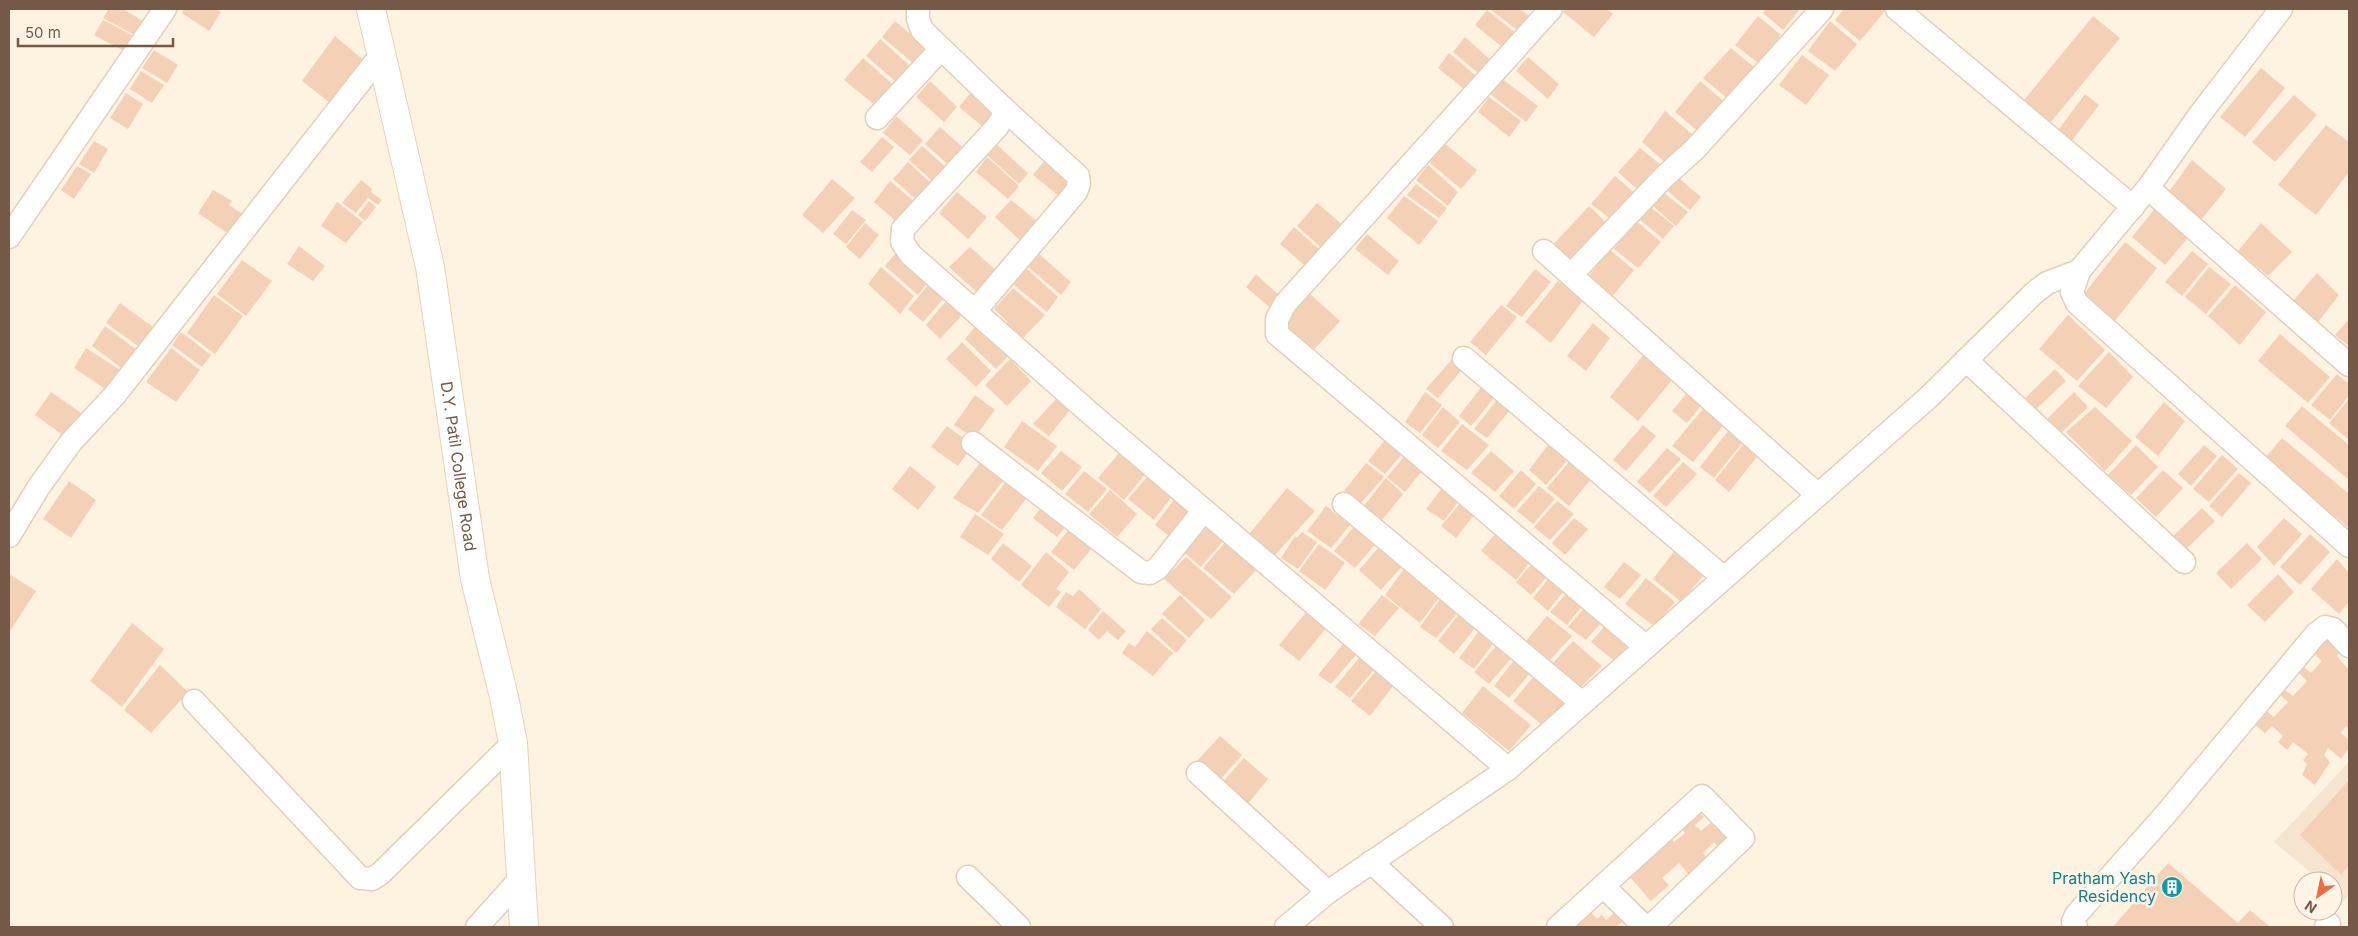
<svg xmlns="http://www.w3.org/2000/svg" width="2358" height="936" viewBox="0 0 2358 936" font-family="Inter,sans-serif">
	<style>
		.residential { fill: #f5e5ce }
		.building { fill: #f4d1b6 }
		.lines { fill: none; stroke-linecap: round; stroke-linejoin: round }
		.street-casing { stroke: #e2cfbc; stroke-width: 25 }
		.secondary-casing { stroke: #e9d2bb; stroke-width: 30 }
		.street { stroke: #fff; stroke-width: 22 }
		.secondary { stroke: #fff; stroke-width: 28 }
		.labels { text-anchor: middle; stroke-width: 5; stroke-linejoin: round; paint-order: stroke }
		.street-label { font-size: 16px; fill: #755946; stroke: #fff6e7 }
		.culture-label { font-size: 16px; fill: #0d838f; stroke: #fff6e7; text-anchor: end }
	</style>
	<rect width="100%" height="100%" fill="#fdf3e0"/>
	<polygon class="residential" points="2349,762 2349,895 2344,901 2333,891 2333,881 2321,881 2274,842"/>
	<g class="building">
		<polygon points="109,9 123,9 148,24 140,38 103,18"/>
		<polygon points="184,9 217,9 221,12 209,31 182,13"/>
		<polygon points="1490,9 1520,9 1533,19 1521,33"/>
		<polygon points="1566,9 1606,9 1613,14 1594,37 1563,12"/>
		<polygon points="1766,9 1800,9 1783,30 1763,13"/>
		<polygon points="1844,9 1883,9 1885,11 1860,41 1835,20"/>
		<polygon points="1487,10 1518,35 1506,50 1475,25"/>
		<polygon points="1758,16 1781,35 1758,63 1735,45"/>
		<polygon points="2093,16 2120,38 2046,128 2019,106"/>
		<polygon points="103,20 142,40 131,55 94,35"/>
		<polygon points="895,21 931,52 919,68 882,37"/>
		<polygon points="1830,21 1857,44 1835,71 1808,51"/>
		<polygon points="335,36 368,64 334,106 302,81"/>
		<polygon points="1465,37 1496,65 1484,78 1453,52"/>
		<polygon points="880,39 916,71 902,87 866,56"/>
		<polygon points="1731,48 1756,69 1729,100 1703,78"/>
		<polygon points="154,50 178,65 167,83 142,68"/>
		<polygon points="1449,53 1481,80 1470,94 1438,68"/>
		<polygon points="1802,55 1829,75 1806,105 1779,85"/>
		<polygon points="1528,57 1559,84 1548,99 1516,71"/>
		<polygon points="863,58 899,90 881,110 844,80"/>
		<polygon points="2261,68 2285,88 2245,137 2220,117"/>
		<polygon points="141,71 164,85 152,103 130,89"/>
		<polygon points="1502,79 1538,106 1526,122 1490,94"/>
		<polygon points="930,81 957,107 944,122 916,97"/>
		<polygon points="1700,81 1726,103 1700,133 1675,112"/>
		<polygon points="972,91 999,116 987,130 959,107"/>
		<polygon points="126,93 143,104 128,129 110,118"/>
		<polygon points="2085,94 2099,105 2067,147 2053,137"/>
		<polygon points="2294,95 2317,115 2275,162 2252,142"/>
		<polygon points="1489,97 1521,121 1509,137 1478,112"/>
		<polygon points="1665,111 1692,134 1667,164 1642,142"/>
		<polygon points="896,116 923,140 910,155 883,133"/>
		<polygon points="2326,125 2349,142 2349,172 2316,215 2278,185"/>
		<polygon points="940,127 967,151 952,168 925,144"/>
		<polygon points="882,137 894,147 872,172 860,162"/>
		<polygon points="94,141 108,149 94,173 79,164"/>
		<polygon points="1444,143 1477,170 1461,189 1430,163"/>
		<polygon points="996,144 1028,173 1019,184 987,155"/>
		<polygon points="922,146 949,170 937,185 909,160"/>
		<polygon points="1640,148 1661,165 1638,190 1618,172"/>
		<polygon points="987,157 1019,186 1008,199 976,172"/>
		<polygon points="1046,159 1076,187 1065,201 1033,175"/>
		<polygon points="2192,160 2226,189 2202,219 2168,193"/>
		<polygon points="908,162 933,185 919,202 893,179"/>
		<polygon points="1428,165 1458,192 1448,206 1416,180"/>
		<polygon points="77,166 91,174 74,199 61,190"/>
		<polygon points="1675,175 1701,197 1690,210 1664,188"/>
		<polygon points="1615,176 1636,194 1612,220 1591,204"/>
		<polygon points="832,179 855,198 823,233 802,215"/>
		<polygon points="361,180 372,189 371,192 382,200 378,205 368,198 356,213 342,203"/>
		<polygon points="890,181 917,204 898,223 874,202"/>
		<polygon points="1416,184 1447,208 1439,218 1407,195"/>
		<polygon points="213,190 232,201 229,205 247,217 233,237 198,213"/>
		<polygon points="957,192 987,217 968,239 939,213"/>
		<polygon points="1664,193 1688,212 1676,226 1653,206"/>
		<polygon points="1404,196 1438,221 1419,245 1387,218"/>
		<polygon points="1011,200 1043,226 1026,246 995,217"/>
		<polygon points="369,201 376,207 365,221 358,215"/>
		<polygon points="337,202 363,222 346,243 321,226"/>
		<polygon points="1317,203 1346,228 1326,252 1297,226"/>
		<polygon points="1589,206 1608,224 1573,264 1549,249"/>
		<polygon points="1649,206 1674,226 1663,239 1638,218"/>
		<polygon points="2157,206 2191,234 2165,265 2132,237"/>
		<polygon points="852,210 866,220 846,244 833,234"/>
		<polygon points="1636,221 1661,242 1638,268 1614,249"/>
		<polygon points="865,223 879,235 860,259 846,247"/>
		<polygon points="2261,223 2292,252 2268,276 2238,251"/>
		<polygon points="1294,227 1324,254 1310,270 1280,244"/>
		<polygon points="1367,234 1399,261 1388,275 1355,249"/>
		<polygon points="2125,242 2157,268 2114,322 2083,295"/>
		<polygon points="299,246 325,266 313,281 287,264"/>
		<polygon points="970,247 999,273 980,295 949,267"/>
		<polygon points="899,249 931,278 918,295 885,266"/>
		<polygon points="1610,250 1634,270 1611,298 1587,278"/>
		<polygon points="2192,251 2208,264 2182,296 2165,282"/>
		<polygon points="1038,253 1071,282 1061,295 1027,266"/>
		<polygon points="242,260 272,281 246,316 217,294"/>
		<polygon points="881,267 914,296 900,314 868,284"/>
		<polygon points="2209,267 2231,284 2206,314 2185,297"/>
		<polygon points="1026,268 1058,297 1047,312 1014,285"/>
		<polygon points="1535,269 1551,282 1522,317 1506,306"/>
		<polygon points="2317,273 2339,295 2318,322 2292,302"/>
		<polygon points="1256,274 1285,301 1275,312 1246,287"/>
		<polygon points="1558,281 1584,299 1551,343 1525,322"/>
		<polygon points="930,283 946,296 923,322 908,309"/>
		<polygon points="2235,285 2266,312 2240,345 2208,316"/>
		<polygon points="1013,288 1045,315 1023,338 1006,324 1008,322 994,309"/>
		<polygon points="1310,294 1340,321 1312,352 1281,326"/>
		<polygon points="214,295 243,316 215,354 187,333"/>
		<polygon points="947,300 963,314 940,339 926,325"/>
		<polygon points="120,303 157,330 142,349 106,323"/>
		<polygon points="1501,305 1517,317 1486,355 1470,342"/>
		<polygon points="2068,315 2105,350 2077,381 2039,349"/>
		<polygon points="2349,319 2349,346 2335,335"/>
		<polygon points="1593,323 1610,338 1586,371 1567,356"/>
		<polygon points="977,324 1010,354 996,369 965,339"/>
		<polygon points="105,326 141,353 127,372 92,346"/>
		<polygon points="181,332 211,355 202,367 172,345"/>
		<polygon points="2280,334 2330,377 2308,403 2258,361"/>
		<polygon points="962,342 991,371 976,387 946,359"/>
		<polygon points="86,348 123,372 110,392 74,368"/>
		<polygon points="171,348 200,370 176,402 146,382"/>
		<polygon points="2109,352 2133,377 2106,408 2078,386"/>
		<polygon points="1644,354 1672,380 1638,421 1610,397"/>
		<polygon points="1453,358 1465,366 1438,398 1426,389"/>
		<polygon points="1010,359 1031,381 1007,406 985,385"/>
		<polygon points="2055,369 2066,381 2033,412 2022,401"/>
		<polygon points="2337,374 2349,384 2349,395 2330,420 2311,405"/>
		<polygon points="1486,381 1498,393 1471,426 1459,416"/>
		<polygon points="1690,389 1704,402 1687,423 1672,411"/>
		<polygon points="51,392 87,417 71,441 35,415"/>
		<polygon points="1425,392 1442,405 1420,433 1405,422"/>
		<polygon points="2074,392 2088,407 2059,435 2045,421"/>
		<polygon points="975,395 995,410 974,438 954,425"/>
		<polygon points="1501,395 1514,405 1487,438 1474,429"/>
		<polygon points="1057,398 1070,410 1049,436 1033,424"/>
		<polygon points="2349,399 2349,440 2329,423"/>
		<polygon points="2164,402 2185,421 2158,456 2135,437"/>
		<polygon points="1707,404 1727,421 1693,462 1672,446"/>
		<polygon points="2302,406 2349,445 2349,480 2285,426"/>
		<polygon points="1443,407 1460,422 1438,448 1422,435"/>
		<polygon points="2095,407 2132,441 2105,471 2066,432"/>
		<polygon points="1022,421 1057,446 1038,471 1004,447"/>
		<polygon points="1462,424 1489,445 1467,470 1441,451"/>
		<polygon points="1643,425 1656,436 1626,471 1613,460"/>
		<polygon points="947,426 973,445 958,466 931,447"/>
		<polygon points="1732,426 1746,438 1714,478 1700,467"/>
		<polygon points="1389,435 1406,449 1385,474 1368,461"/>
		<polygon points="1554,437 1573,454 1546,485 1529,470"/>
		<polygon points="2282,438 2349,494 2349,528 2265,458"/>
		<polygon points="1746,441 1760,453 1729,492 1715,480"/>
		<polygon points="2136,445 2158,467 2131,495 2108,475"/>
		<polygon points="2204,445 2217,456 2191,486 2178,474"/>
		<polygon points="1667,448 1681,459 1650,493 1637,482"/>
		<polygon points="1061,451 1082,467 1062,491 1041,473"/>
		<polygon points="1409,451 1426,466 1405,492 1387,477"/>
		<polygon points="1491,451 1514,471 1495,492 1471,473"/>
		<polygon points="1120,452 1145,474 1124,500 1098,478"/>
		<polygon points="986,455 1010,472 978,513 953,498"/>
		<polygon points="2222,455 2238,469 2209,502 2193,489"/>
		<polygon points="1574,456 1594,475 1569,506 1547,488"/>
		<polygon points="1683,462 1697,474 1666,507 1653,496"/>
		<polygon points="1366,463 1384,477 1360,504 1344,491"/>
		<polygon points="910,466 936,487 918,510 892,489"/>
		<polygon points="1521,470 1536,484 1514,509 1499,496"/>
		<polygon points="2163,470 2183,488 2156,517 2136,498"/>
		<polygon points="1084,471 1107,489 1088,512 1065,494"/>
		<polygon points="2239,473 2251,483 2222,517 2209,506"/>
		<polygon points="1149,475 1173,495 1154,520 1128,499"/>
		<polygon points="1010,476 1032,491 1002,530 981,515"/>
		<polygon points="1386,478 1403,494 1382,520 1363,507"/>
		<polygon points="69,481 96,500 71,538 43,519"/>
		<polygon points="1446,483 1462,496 1444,521 1426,509"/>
		<polygon points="1539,486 1555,499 1533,524 1517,511"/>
		<polygon points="1287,488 1315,511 1275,555 1250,533"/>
		<polygon points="1110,490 1137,514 1117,537 1089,514"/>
		<polygon points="1176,497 1194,514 1174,540 1155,525"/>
		<polygon points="1464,499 1477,511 1456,538 1441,526"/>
		<polygon points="1046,501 1070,521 1057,537 1033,518"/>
		<polygon points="1557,501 1574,514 1550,540 1534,527"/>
		<polygon points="1326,506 1350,525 1331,548 1307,531"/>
		<polygon points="2202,508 2215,521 2186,549 2173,536"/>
		<polygon points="975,514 1004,534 988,555 960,537"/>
		<polygon points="1574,518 1588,529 1565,555 1552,543"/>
		<polygon points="2284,518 2302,534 2274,566 2257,547"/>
		<polygon points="1074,523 1097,542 1074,570 1051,552"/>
		<polygon points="1356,524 1378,541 1355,568 1334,551"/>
		<polygon points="1207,527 1223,541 1201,567 1184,552"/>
		<polygon points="1500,528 1534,557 1516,580 1481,551"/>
		<polygon points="1302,532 1317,542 1298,569 1281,558 1295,536 1297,538"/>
		<polygon points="2310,534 2330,552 2300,585 2280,567"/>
		<polygon points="1228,539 1259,567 1234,594 1203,568"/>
		<polygon points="1003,543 1032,566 1019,582 991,559"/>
		<polygon points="2247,543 2262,559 2231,589 2216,573"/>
		<polygon points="1319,544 1345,563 1325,590 1299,571"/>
		<polygon points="1381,545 1403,565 1381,590 1359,570"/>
		<polygon points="1679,545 1708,570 1681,602 1653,579"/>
		<polygon points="1046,552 1069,572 1056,589 1061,592 1049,607 1021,585"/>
		<polygon points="1186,557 1232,597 1211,619 1164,579"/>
		<polygon points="1537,558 1552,571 1531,595 1516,582"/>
		<polygon points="2337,559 2349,573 2349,601 2339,614 2311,589"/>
		<polygon points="1624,562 1641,575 1620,599 1604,587"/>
		<polygon points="1404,569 1440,596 1420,623 1385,595"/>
		<polygon points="1553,573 1568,586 1548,611 1533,598"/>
		<polygon points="9,574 36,591 10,631 9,630"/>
		<polygon points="2278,574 2294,592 2265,622 2247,605"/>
		<polygon points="1646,578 1675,602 1654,626 1625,604"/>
		<polygon points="1571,588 1587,600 1567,625 1550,612"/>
		<polygon points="1079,589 1101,609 1085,629 1056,607 1066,592 1073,596"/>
		<polygon points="1180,595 1205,620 1189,638 1162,614"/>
		<polygon points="1382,595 1399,608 1375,636 1358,624"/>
		<polygon points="1441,598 1459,611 1436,638 1420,627"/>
		<polygon points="1589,602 1606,617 1586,640 1568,627"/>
		<polygon points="1308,610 1328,626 1299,661 1279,645"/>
		<polygon points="1103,611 1126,631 1118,640 1107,631 1099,640 1088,630"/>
		<polygon points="1460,613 1476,627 1454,654 1438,641"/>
		<polygon points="1547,616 1572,636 1549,661 1525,642"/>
		<polygon points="1162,618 1187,640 1176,653 1151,629"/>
		<polygon points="1610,620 1636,642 1617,663 1591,642"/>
		<polygon points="132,623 164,649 122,707 90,681"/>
		<polygon points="1480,630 1495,641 1474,669 1459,658"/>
		<polygon points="1147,631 1173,653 1153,676 1122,653 1129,643 1135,647"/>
		<polygon points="2325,636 2338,642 2334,649 2339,652 2337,656 2349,670 2349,729 2346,726 2341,733 2349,740 2349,748 2341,759 2328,748 2324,755 2330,762 2315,785 2302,775 2307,764 2303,760 2308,754 2293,742 2287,750 2278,742 2283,736 2272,726 2265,733 2248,719 2260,706 2274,717 2288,702 2279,694 2283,689 2293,696 2307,681 2298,672 2303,666 2311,673 2322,661 2312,652"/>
		<polygon points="1347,639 1360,650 1331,684 1318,675"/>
		<polygon points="1573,641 1602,666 1580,688 1551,665"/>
		<polygon points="1498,644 1513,656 1489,684 1474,672"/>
		<polygon points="1363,653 1378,665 1350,698 1335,687"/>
		<polygon points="1515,659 1532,671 1509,698 1494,686"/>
		<polygon points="160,665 188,692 151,733 124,710"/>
		<polygon points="1379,667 1397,681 1370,716 1351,701"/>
		<polygon points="1535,675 1568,704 1547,729 1513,701"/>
		<polygon points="1483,686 1531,725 1509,751 1462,713"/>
		<polygon points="1220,736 1242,755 1219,781 1197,761"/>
		<polygon points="1244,758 1268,779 1247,805 1221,784"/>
		<polygon points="2349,780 2349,865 2341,875 2300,835"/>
		<polygon points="1696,809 1704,817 1695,825 1701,831 1714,820 1733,841 1722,851 1714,842 1703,853 1708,859 1690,876 1679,863 1662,878 1669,885 1651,901 1628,875 1666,833 1674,842 1685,833 1678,825"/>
		<polygon points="2168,863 2238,923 2250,910 2270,927 2113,927"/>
		<polygon points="1586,906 1597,919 1602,915 1606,920 1614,913 1622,922 1616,927 1579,927 1577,924"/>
	</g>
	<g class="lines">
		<g class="street-casing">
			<g id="street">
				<polyline points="918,9 918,19 922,30 1003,108 1003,117 997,127 903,229 902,242 911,255 1091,414 1508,769"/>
				<polyline points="1551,9 1285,304 1277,319 1277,334 1646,647"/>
				<polyline points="1897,9 2133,207"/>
				<polyline points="877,118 941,49"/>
				<polyline points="2148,188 2349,365"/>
				<polyline points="9,237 165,9"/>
				<polyline points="1544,251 1818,495"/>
				<polyline points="2079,271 2072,292 2077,303 2349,546"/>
				<polyline points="1571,275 1664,177 1695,149 1822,9"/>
				<polyline points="975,311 1076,192 1079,184 1078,176 1003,108"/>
				<polyline points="1464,358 1724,578"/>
				<polyline points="1966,360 2184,562"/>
				<polyline points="973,443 1141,572 1150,573 1158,568 1204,510"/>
				<polyline points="1344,504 1582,703"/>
				<polyline points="9,536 38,488 71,442 114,396 381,55"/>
				<polyline points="194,701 360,878 372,879 381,873 513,743"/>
				<polyline points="1198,773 1328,892"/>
				<polyline points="1371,862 1442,927"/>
				<polyline points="968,877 1019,927"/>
				<polyline points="1603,886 1645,927"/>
				<polyline points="477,927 520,879"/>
				<polyline points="1286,927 1328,892 1508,769 1930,396 2034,293 2047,283 2079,271 2148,188 2201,113 2281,9"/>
				<polyline points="1558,927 1702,796 1743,838 1650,927"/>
				<polyline points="2076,927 2073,922 2076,915 2165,815 2316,634 2325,627 2333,629 2349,646"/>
				<polyline points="2326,927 2329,924"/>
			</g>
		</g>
		<g class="secondary-casing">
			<g id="secondary">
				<path id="s1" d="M371 9 430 267 475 579 504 697 513 743 524 927"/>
			</g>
		</g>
		<use href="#street" class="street"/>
		<use href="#secondary" class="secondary"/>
	</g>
	<defs>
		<g id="building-disc" transform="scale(1.125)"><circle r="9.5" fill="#0f9aa8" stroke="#fff6e7"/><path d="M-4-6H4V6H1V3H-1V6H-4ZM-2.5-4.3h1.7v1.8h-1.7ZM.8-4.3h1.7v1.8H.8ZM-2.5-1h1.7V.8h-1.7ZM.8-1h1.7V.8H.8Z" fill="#fff"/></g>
	</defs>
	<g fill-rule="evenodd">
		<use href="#building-disc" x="2172" y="887"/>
	</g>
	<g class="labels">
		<g class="street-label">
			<text dy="6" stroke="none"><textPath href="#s1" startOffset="466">D.Y. Patil College Road</textPath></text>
		</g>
		<g class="culture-label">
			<text x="2156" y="884">Pratham Yash<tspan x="2156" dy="18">Residency</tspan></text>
		</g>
	</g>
	<rect width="2358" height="936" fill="none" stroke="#755946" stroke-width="20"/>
	<g transform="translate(2318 896) rotate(213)"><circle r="24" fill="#fff6e7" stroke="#c8b7a7"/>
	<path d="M0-4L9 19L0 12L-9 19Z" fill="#ee6c3f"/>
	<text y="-8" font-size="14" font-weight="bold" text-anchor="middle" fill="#755946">N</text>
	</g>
	<path d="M18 38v8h155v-8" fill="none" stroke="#755946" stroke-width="2.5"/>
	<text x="25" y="38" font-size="15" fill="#755946" stroke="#fff6e7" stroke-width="4" paint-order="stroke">50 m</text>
</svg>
